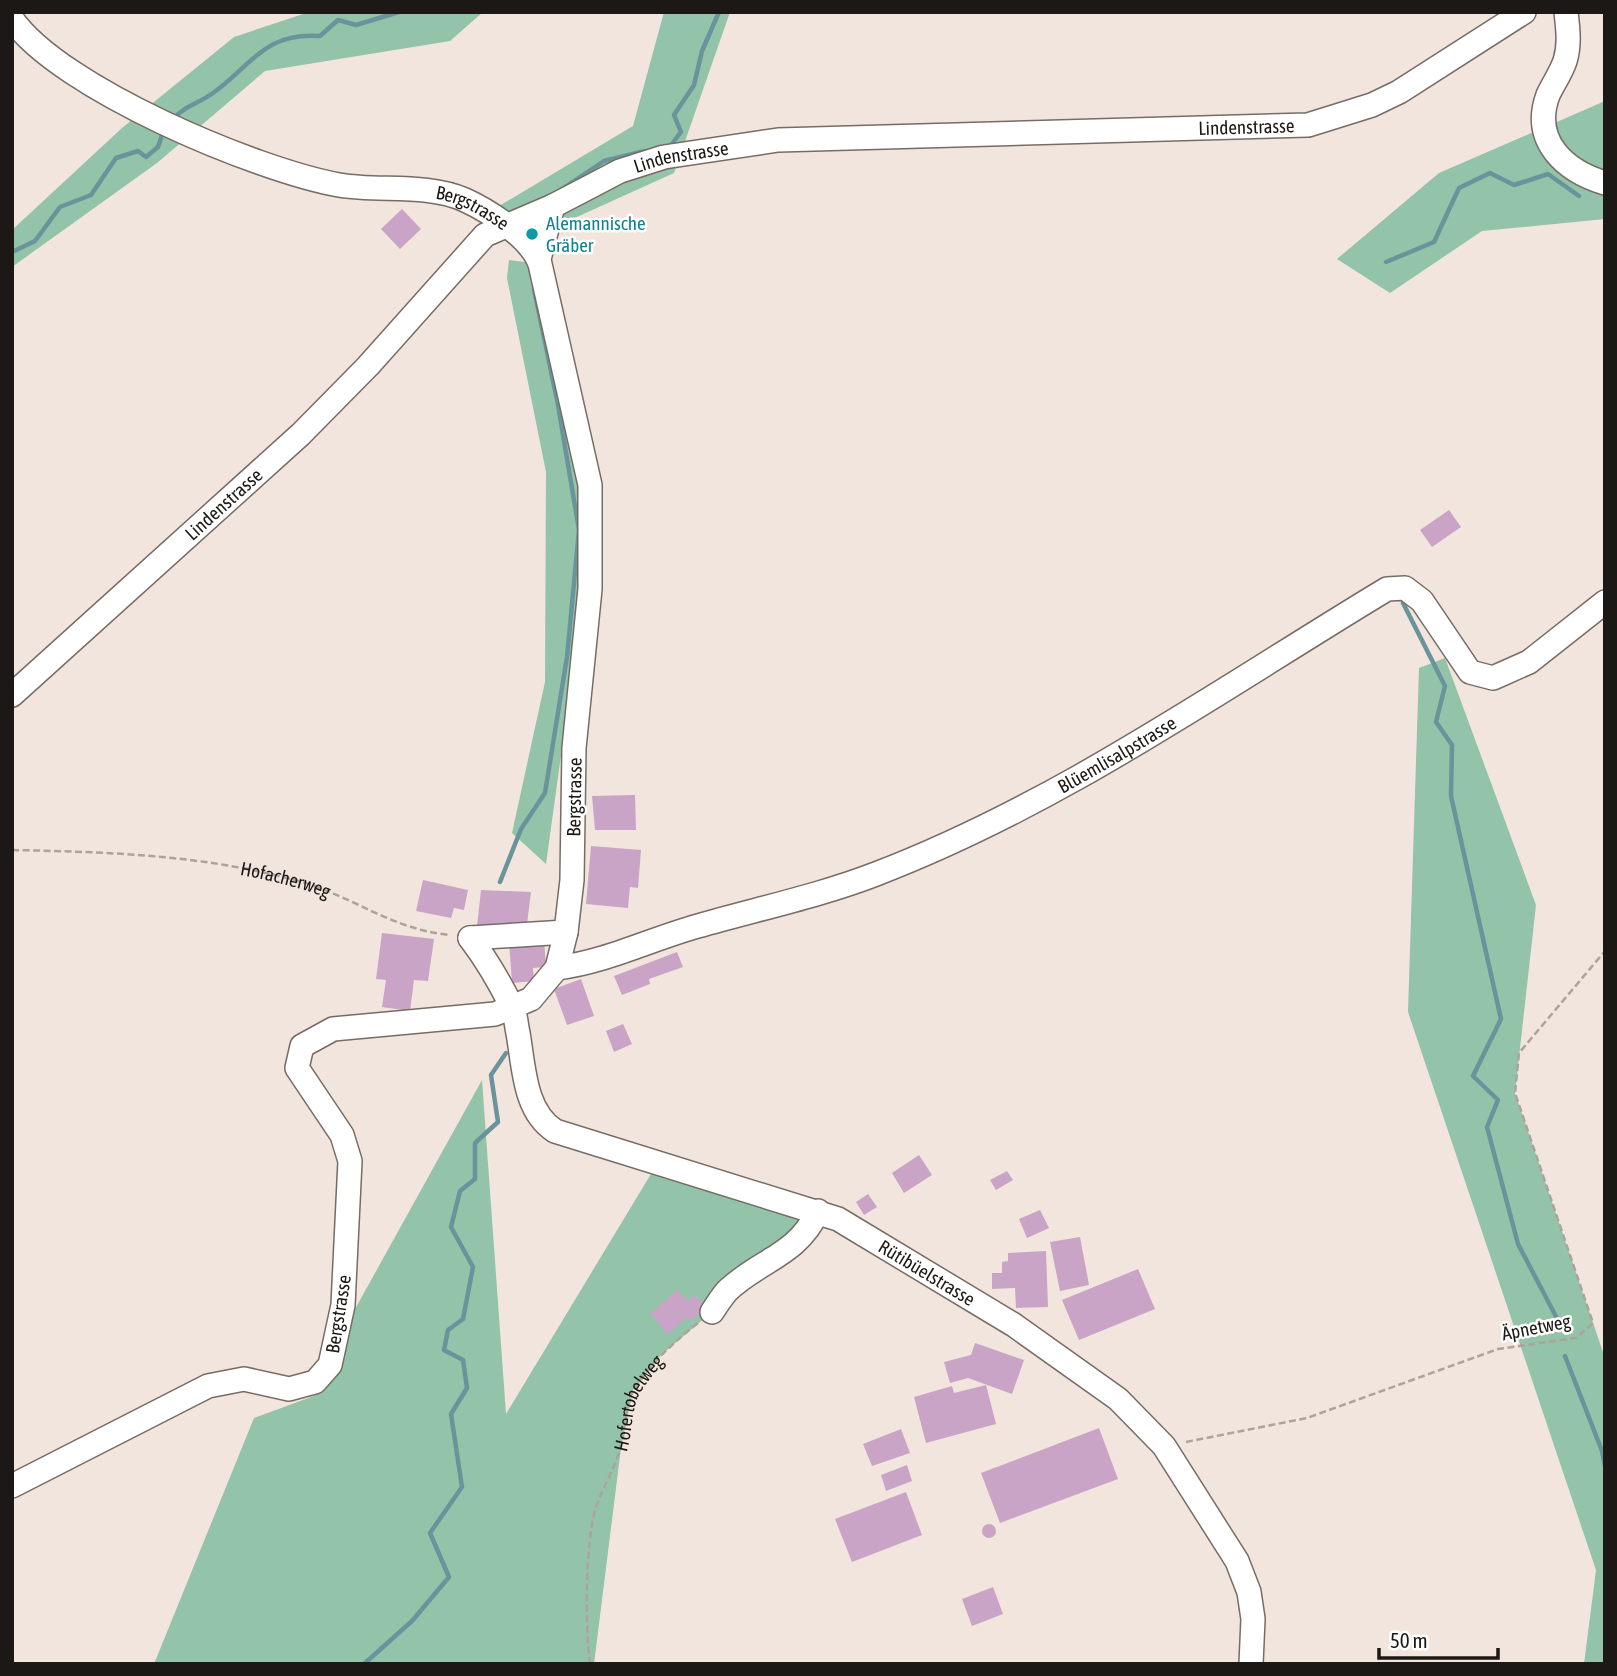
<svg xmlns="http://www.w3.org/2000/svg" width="1617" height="1676" viewBox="0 0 1617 1676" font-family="'Asap Condensed',sans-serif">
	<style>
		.forest { fill: #93c3a8 }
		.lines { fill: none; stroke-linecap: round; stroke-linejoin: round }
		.stream { stroke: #6a949c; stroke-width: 4.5 }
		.building { fill: #caa4c7 }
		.minor-casing { stroke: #776c65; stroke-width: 26 }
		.path { stroke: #ada39d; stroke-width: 2.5; stroke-dasharray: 7 3.5; stroke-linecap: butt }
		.minor { stroke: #fff; stroke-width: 23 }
		.culture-dot { fill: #0f9aa8; stroke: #fff; stroke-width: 2.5 }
		.labels { text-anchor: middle; stroke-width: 5; stroke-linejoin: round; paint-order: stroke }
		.street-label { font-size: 19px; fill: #1c1815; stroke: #fff }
		.culture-label { font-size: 19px; fill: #0d838f; stroke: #fff; text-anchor: start }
	</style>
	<rect width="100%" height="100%" fill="#f1e5dd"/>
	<g class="forest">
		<polygon points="309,12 483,12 450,41 265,71 157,163 12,267 12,230 122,128 234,37"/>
		<polygon points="664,12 730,12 674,173 537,235 499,206 633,126"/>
		<polygon points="1605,101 1605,219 1482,231 1390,293 1337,259 1439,173"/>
		<polygon points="509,260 540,264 581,433 587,567 546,864 512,833 545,682 546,472 507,278"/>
		<polygon points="1445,658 1536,905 1515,1093 1605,1358 1605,1664 1584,1664 1596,1570 1408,1012 1419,668"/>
		<polygon points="482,1080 506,1414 657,1164 818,1211 712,1312 661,1355 633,1390 621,1448 594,1664 154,1664 254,1418 322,1393 344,1329"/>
	</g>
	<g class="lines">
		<g class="stream">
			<path d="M172 120C184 106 198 104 213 93 252 65 264 32 320 36L338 20 356 25 399 12"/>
			<polyline points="671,145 681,132 674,115 694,85 702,51 719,12"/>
			<polyline points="559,191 604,161 645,151"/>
			<polyline points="12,252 35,241 60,207 91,195 116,158 138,151 146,157 158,147 164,129"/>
			<polyline points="1386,262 1434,242 1459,188 1490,173 1514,185 1548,174 1579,196"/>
			<polyline points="1403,603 1445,686 1436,722 1452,745 1451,796 1501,1019 1473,1076 1498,1100 1487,1127 1518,1244 1562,1328"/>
			<polyline points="500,882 521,829 545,793 567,657 579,530 558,405 534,289"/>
			<polyline points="1565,1356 1602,1451 1605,1466"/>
			<polyline points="364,1664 412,1621 449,1577 430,1533 462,1487 451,1414 467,1388 463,1360 444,1350 448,1330 463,1319 473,1267 451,1227 460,1191 475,1179 475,1143 498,1122 491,1075 506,1053"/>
		</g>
	</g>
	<g class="building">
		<polygon points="402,209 421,229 400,249 381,229"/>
		<polygon points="1449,510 1461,527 1432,547 1420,530"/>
		<polygon points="635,795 636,830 595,830 592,796"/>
		<polygon points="591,846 641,850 638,888 630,887 628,908 586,904"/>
		<polygon points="423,880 468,890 464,910 454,908 451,918 416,911"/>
		<polygon points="481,890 531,892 527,924 513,922 512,930 477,926"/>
		<polygon points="382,933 434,939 428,981 414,980 410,1011 382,1007 386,980 376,979"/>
		<polygon points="544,939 546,967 533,968 534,981 512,983 509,941"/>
		<polygon points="677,952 683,967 649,979 650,984 622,995 614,976"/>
		<polygon points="581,979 594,1016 567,1025 554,989"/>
		<polygon points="623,1024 632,1044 614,1052 606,1031"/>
		<polygon points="919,1155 932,1175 904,1193 892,1173"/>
		<polygon points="1007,1171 1013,1180 996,1190 990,1180"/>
		<polygon points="868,1194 877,1207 864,1215 856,1202"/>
		<polygon points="1040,1210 1049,1228 1027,1238 1019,1219"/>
		<polygon points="1080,1237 1089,1285 1060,1291 1050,1242"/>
		<polygon points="1046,1251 1048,1307 1016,1308 1015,1288 992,1289 992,1273 1002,1273 1002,1262 1008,1261 1008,1253"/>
		<polygon points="1138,1269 1155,1309 1079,1340 1062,1300"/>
		<polygon points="677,1290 688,1301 695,1295 707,1307 691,1321 687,1317 668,1334 650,1314"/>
		<polygon points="975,1343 1024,1360 1012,1394 968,1378 950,1383 944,1362 971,1355"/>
		<polygon points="986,1385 996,1424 926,1443 914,1397 952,1386 954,1393"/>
		<polygon points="1099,1428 1118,1479 1000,1523 981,1473"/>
		<polygon points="901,1429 910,1453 872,1466 863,1444"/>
		<polygon points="907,1465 912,1481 886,1491 881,1475"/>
		<polygon points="906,1492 922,1535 852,1562 835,1519"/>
		<circle cx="989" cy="1531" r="7"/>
		<polygon points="993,1587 1003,1614 972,1626 962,1599"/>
	</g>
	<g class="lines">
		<g class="minor-casing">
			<g id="minor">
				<path d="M1566 12C1568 29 1570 45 1565 61 1561 73 1553 84 1548 95 1531 141 1565 171 1605 183"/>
				<path id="s3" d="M12 19C60 88 256 170 339 185 379 192 426 183 465 200 489 211 531 238 540 264L590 485V589L574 748 572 880 566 932 557 968 531 999 495 1014 333 1029 302 1046 297 1068 342 1135 350 1161 343 1305 330 1365 315 1382 289 1389 244 1379 208 1386 12 1486"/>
				<polyline points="539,259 553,206"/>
				<path id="s4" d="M12 695 301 434 368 366 485 235 553 206 620 171 664 157 778 140 1308 125 1372 105 1399 92 1524 12"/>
				<path id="s5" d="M470 938C486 959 500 983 512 1007 516 1014 516 1025 518 1033 524 1067 524 1111 555 1131L838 1219 1014 1325 1118 1399 1164 1446 1237 1561 1249 1592 1253 1619 1251 1664"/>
				<polyline points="470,938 566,932"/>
				<path id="s6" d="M557 968C606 962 651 939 698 926 757 909 819 896 876 874 1059 804 1221 689 1387 589L1405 588 1422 601 1470 672 1493 678 1529 662 1605 602"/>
				<path d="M712 1312C717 1305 722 1296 728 1290 761 1259 797 1256 818 1211"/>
			</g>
		</g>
		<g class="path">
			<path id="s1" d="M12 850C111 852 206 855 302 882 356 898 391 929 450 935"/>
			<polyline points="1186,1442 1307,1418 1498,1349 1576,1338 1593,1323 1515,1093 1519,1053 1605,951"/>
			<path id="s2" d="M590 1664C585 1630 585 1535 597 1504 604 1486 614 1469 620 1450 626 1431 624 1404 635 1388 652 1362 674 1342 698 1323"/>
		</g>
		<use href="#minor" class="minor"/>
	</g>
	<circle class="culture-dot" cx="532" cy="234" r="7"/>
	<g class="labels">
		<g class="street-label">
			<text dy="7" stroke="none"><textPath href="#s4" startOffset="1440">Lindenstrasse</textPath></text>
			<text dy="7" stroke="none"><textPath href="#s4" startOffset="873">Lindenstrasse</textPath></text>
			<text dy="7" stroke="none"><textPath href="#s3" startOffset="509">Bergstrasse</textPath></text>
			<text dy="7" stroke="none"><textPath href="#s4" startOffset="285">Lindenstrasse</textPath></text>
			<text dy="7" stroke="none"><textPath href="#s6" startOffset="602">Blüemlisalpstrasse</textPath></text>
			<text transform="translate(574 797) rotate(-89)" y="7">Bergstrasse</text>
			<text dy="7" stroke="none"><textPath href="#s1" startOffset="276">Hofacherweg</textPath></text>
			<text dy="7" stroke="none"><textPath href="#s5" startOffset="616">Rütibüelstrasse</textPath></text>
			<text transform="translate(338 1314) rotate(-81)" y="7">Bergstrasse</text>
			<text transform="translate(1536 1327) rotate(-11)" y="7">Äpnetweg</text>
			<text dy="7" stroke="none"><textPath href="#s2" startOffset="271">Hofertobelweg</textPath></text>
		</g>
		<g class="culture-label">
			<text x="546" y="230">Alemannische<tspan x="546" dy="22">Gräber</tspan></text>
		</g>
	</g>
	<rect width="1617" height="1676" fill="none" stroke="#1c1815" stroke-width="28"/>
	<path d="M1379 1648v10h119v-10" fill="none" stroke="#1c1815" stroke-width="3.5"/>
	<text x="1390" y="1648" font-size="21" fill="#1c1815" stroke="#ffffff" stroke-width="5" paint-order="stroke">50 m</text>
</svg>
